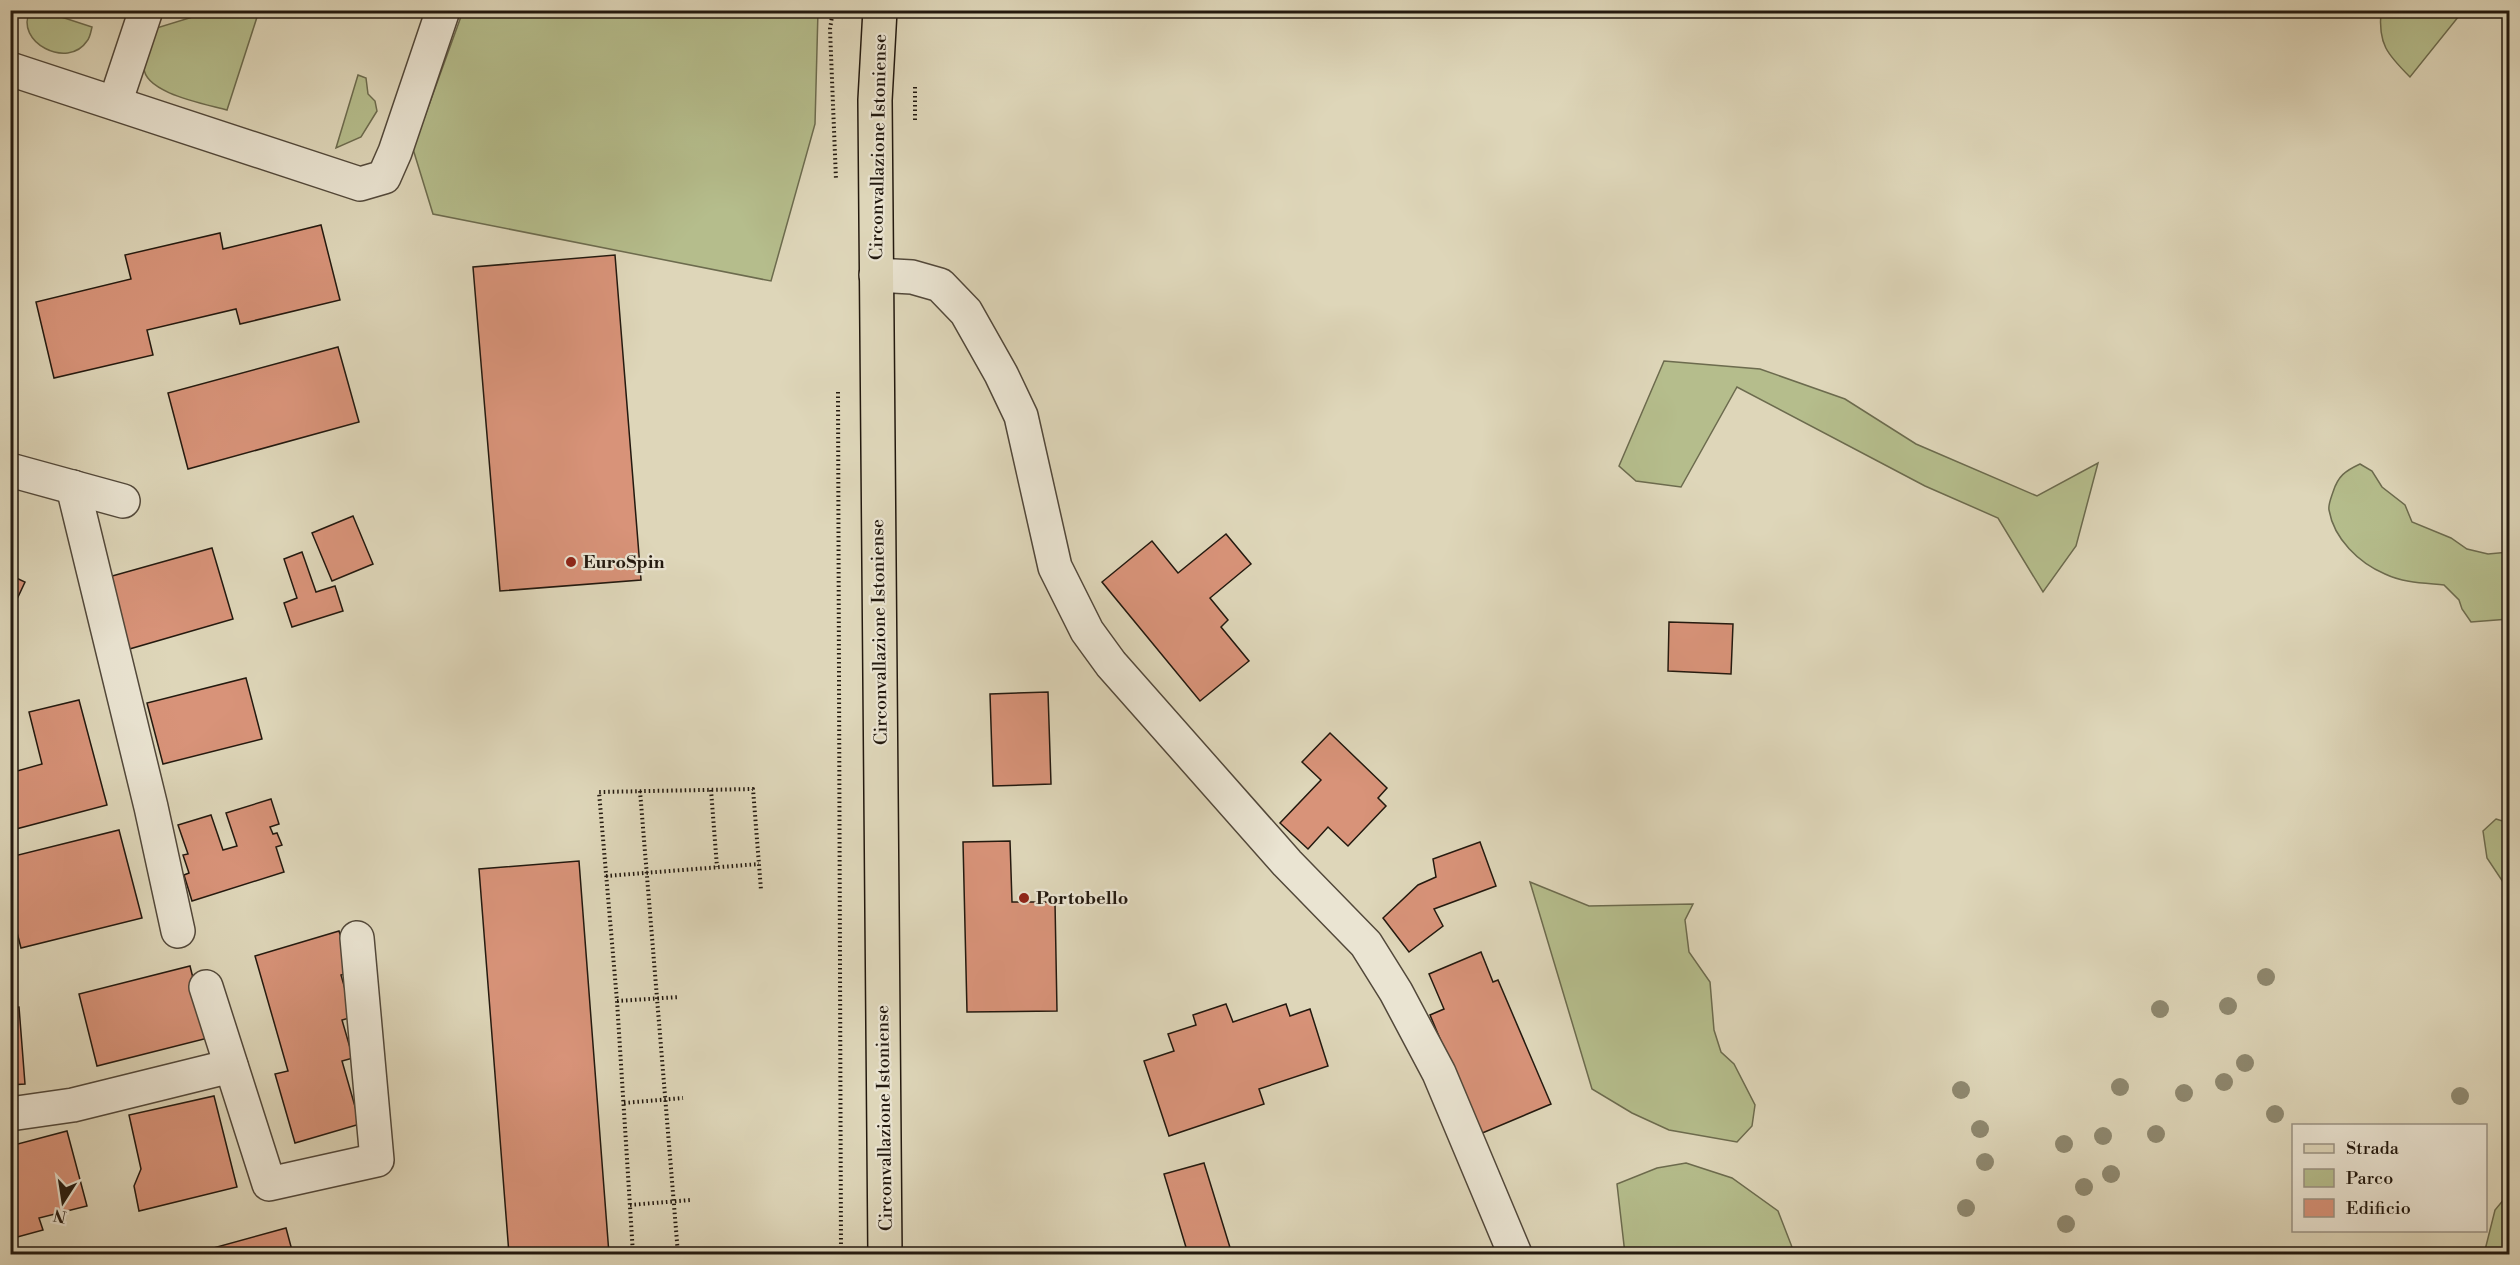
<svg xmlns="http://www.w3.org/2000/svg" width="2520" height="1265" viewBox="0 0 2520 1265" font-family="'Libre Bodoni',serif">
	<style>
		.green { fill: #b5bd8c; stroke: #6c6b4e; stroke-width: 1.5 }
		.building { fill: #d89379; stroke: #23190f; stroke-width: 1.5 }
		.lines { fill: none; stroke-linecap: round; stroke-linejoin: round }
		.minor-casing { stroke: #52483a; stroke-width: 36 }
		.major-casing { stroke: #23190f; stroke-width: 36 }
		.path { stroke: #23190f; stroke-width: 4; stroke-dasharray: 1.5 3; stroke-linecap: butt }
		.minor { stroke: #eae4d2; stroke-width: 33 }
		.major { stroke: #ded6b9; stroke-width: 33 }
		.tree { fill: #8f8970 }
		.poi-dot { fill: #8f2418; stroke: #eae4d2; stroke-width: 2 }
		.labels { text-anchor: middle; stroke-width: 4.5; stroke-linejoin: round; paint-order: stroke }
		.street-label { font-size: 18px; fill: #23190f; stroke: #eae4d2 }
		.poi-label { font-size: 18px; font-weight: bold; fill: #23190f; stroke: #eae4d2; text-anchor: start }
	</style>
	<rect width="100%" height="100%" fill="#ded6b9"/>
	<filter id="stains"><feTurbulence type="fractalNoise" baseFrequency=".00333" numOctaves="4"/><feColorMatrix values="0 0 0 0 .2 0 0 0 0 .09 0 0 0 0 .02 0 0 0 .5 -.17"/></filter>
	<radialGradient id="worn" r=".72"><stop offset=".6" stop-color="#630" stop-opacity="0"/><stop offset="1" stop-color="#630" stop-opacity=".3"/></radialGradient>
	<g class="green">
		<path d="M30 11H43L92 27C91 31 90 38 87 41 68 70 14 42 30 11Z"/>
		<path d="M212 11H259L227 110C206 104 143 93 144 67 144 55 148 42 150 30Z"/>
		<polygon points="463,11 818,11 815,124 771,281 433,214 413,149"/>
		<path d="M2381 11V10L2463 11 2410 77C2387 54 2378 44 2381 11Z"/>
		<polygon points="358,75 366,78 368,94 375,101 377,111 361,137 336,148"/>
		<polygon points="1664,361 1760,369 1845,399 1916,444 2037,496 2098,463 2076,546 2043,592 1998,518 1925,486 1737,387 1681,487 1636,481 1619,466"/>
		<path d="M2360 464 2372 471 2382 487 2405 505 2412 522 2451 538 2467 549 2488 554 2509 552V619L2471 622 2462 609 2459 600 2444 585C2423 583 2404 583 2385 574 2359 563 2334 539 2329 510 2328 505 2331 498 2333 492 2338 476 2345 471 2360 464Z"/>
		<polygon points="2496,819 2509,823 2509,891 2487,858 2483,831"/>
		<polygon points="1530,882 1589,906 1693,904 1685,920 1689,952 1710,982 1714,1030 1721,1052 1734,1064 1755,1105 1752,1126 1737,1142 1669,1130 1632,1113 1592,1089"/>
		<polygon points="1686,1163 1732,1178 1778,1211 1792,1247 1791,1254 1625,1254 1617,1184 1657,1168"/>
		<polygon points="2509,1193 2509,1254 2484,1254 2495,1210"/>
	</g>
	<g class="building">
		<polygon points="321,225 340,300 240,324 236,309 147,330 153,355 54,378 36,302 131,279 125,255 220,233 223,249"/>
		<polygon points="615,255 641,580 500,591 473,267"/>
		<polygon points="338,347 359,422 188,469 168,393"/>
		<polygon points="353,516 373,564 332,581 312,533"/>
		<polygon points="1226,534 1251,564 1210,598 1228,620 1221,627 1249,661 1200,701 1102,582 1152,541 1178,573"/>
		<polygon points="212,548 233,619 126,650 105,578"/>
		<polygon points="302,552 316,592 335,586 343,611 292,627 284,603 297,598 284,559"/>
		<polygon points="10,575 25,582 10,614"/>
		<polygon points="1669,622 1733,624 1731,674 1668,671"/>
		<polygon points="246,678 262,739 163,764 147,703"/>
		<polygon points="1048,692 1051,784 993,786 990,694"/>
		<polygon points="79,700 107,805 16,829 10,805 10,773 42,764 29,712"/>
		<polygon points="1330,733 1387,788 1378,798 1386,806 1348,846 1328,827 1308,849 1280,823 1321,780 1302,762"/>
		<polygon points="271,799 279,824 270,827 273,834 277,833 282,845 276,847 284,872 192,901 184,875 189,873 183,855 188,854 178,825 211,815 223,850 237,846 226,813"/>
		<polygon points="119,830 142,918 21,948 10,905 10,857"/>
		<polygon points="1010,841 1012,902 1055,902 1057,1011 967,1012 963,842"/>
		<polygon points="1480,842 1496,886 1434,909 1443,926 1409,952 1383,918 1418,885 1436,877 1433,859"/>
		<polygon points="579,861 609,1254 509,1254 479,869"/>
		<polygon points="339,931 351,972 341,975 353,1017 342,1020 353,1058 342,1061 360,1124 295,1143 275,1074 288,1071 255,956"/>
		<polygon points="1481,952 1493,982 1498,980 1551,1104 1480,1134 1430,1015 1444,1009 1429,974"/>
		<polygon points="190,966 208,1038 97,1066 79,994"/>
		<polygon points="1226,1004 1233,1022 1286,1004 1290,1016 1310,1009 1328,1066 1259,1089 1264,1104 1169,1136 1144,1061 1174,1051 1168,1034 1196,1025 1193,1015"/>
		<polygon points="19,1007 25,1084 10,1085 10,1008"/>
		<polygon points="214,1096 237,1187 139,1211 134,1186 141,1169 129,1115"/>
		<polygon points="67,1131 87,1206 39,1218 43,1230 10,1239 10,1146"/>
		<polygon points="1204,1163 1232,1254 1188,1254 1164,1174"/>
		<polygon points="286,1228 293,1254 195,1254 195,1253"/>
	</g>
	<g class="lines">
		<g class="minor-casing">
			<g id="minor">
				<polyline points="10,69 360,184 384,177 395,152 443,10"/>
				<polyline points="115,103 146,10"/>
				<polyline points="876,275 912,277 940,285 966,312 1001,374 1021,416 1055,567 1087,631 1111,664 1287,863 1366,944 1396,992 1439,1073 1515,1254"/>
				<polyline points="10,470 123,501"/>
				<polyline points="73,487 151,807 178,931"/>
				<polyline points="206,987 269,1184 377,1160 357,938"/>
				<polyline points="10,1114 73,1105 231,1066"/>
			</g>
		</g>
		<g class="major-casing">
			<polyline id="major" points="880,10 875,100 885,1254"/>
		</g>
		<g class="path">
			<polyline points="833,10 830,29 836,180"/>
			<polyline points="915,120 915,85"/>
			<polyline points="838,392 841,1254"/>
			<polyline points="711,790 717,867"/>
			<polyline points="640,791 678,1254"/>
			<polyline points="606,876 759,864"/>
			<polyline points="617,1001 679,997"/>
			<polyline points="624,1103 683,1098"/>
			<polyline points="630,1205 690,1200"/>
			<polyline points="633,1254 617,1001 599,792 753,789 761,890"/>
		</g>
		<use href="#minor" class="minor"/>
		<use href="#major" class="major"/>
	</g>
	<g class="tree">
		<circle cx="2266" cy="977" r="9"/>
		<circle cx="2228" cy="1006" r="9"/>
		<circle cx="2160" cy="1009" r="9"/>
		<circle cx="2245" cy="1063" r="9"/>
		<circle cx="2224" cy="1082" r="9"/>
		<circle cx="2120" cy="1087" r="9"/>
		<circle cx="1961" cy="1090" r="9"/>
		<circle cx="2184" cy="1093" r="9"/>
		<circle cx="2460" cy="1096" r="9"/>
		<circle cx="2275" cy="1114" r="9"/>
		<circle cx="1980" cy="1129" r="9"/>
		<circle cx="2156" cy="1134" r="9"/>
		<circle cx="2103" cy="1136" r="9"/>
		<circle cx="2064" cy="1144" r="9"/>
		<circle cx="1985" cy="1162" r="9"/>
		<circle cx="2111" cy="1174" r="9"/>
		<circle cx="2084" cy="1187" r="9"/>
		<circle cx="1966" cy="1208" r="9"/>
		<circle cx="2066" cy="1224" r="9"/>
	</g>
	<g class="poi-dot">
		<circle cx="571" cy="562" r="6"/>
		<circle cx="1024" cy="898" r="6"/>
	</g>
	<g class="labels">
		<g class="street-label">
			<text transform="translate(878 147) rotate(-89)" y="6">Circonvallazione Istoniense</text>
			<text transform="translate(879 632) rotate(-91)" y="6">Circonvallazione Istoniense</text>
			<text transform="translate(884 1118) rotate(-91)" y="6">Circonvallazione Istoniense</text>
		</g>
		<g class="poi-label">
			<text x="583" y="568">EuroSpin</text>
			<text x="1036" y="904">Portobello</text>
		</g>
	</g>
	<rect width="2520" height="1265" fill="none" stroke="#ded6b9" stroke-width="36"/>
	<rect x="12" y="12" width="2496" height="1241" fill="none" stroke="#23190f" stroke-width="3"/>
	<rect x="18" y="18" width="2484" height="1229" fill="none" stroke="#23190f" stroke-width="1.5"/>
	<rect x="2292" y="1124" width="195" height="108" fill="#eae4d2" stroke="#9a9384" stroke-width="1.5"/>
	<rect x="2304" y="1144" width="30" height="9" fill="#ded6b9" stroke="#9a9384" stroke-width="1.5"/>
	<text x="2346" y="1154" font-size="18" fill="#23190f">Strada</text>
	<rect x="2304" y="1169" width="30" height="18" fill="#b5bd8c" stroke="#9a9384" stroke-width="1.5"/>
	<text x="2346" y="1184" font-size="18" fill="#23190f">Parco</text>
	<rect x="2304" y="1199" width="30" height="18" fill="#d89379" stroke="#9a9384" stroke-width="1.5"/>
	<text x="2346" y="1214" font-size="18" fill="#23190f">Edificio</text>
	<g transform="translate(63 1202) rotate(192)" stroke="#eae4d2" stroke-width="4.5" paint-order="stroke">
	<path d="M0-4.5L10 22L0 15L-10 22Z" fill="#23190f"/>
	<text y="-9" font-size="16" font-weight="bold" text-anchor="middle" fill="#23190f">N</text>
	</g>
	<rect width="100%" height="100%" filter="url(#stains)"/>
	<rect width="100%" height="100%" fill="url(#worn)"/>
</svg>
